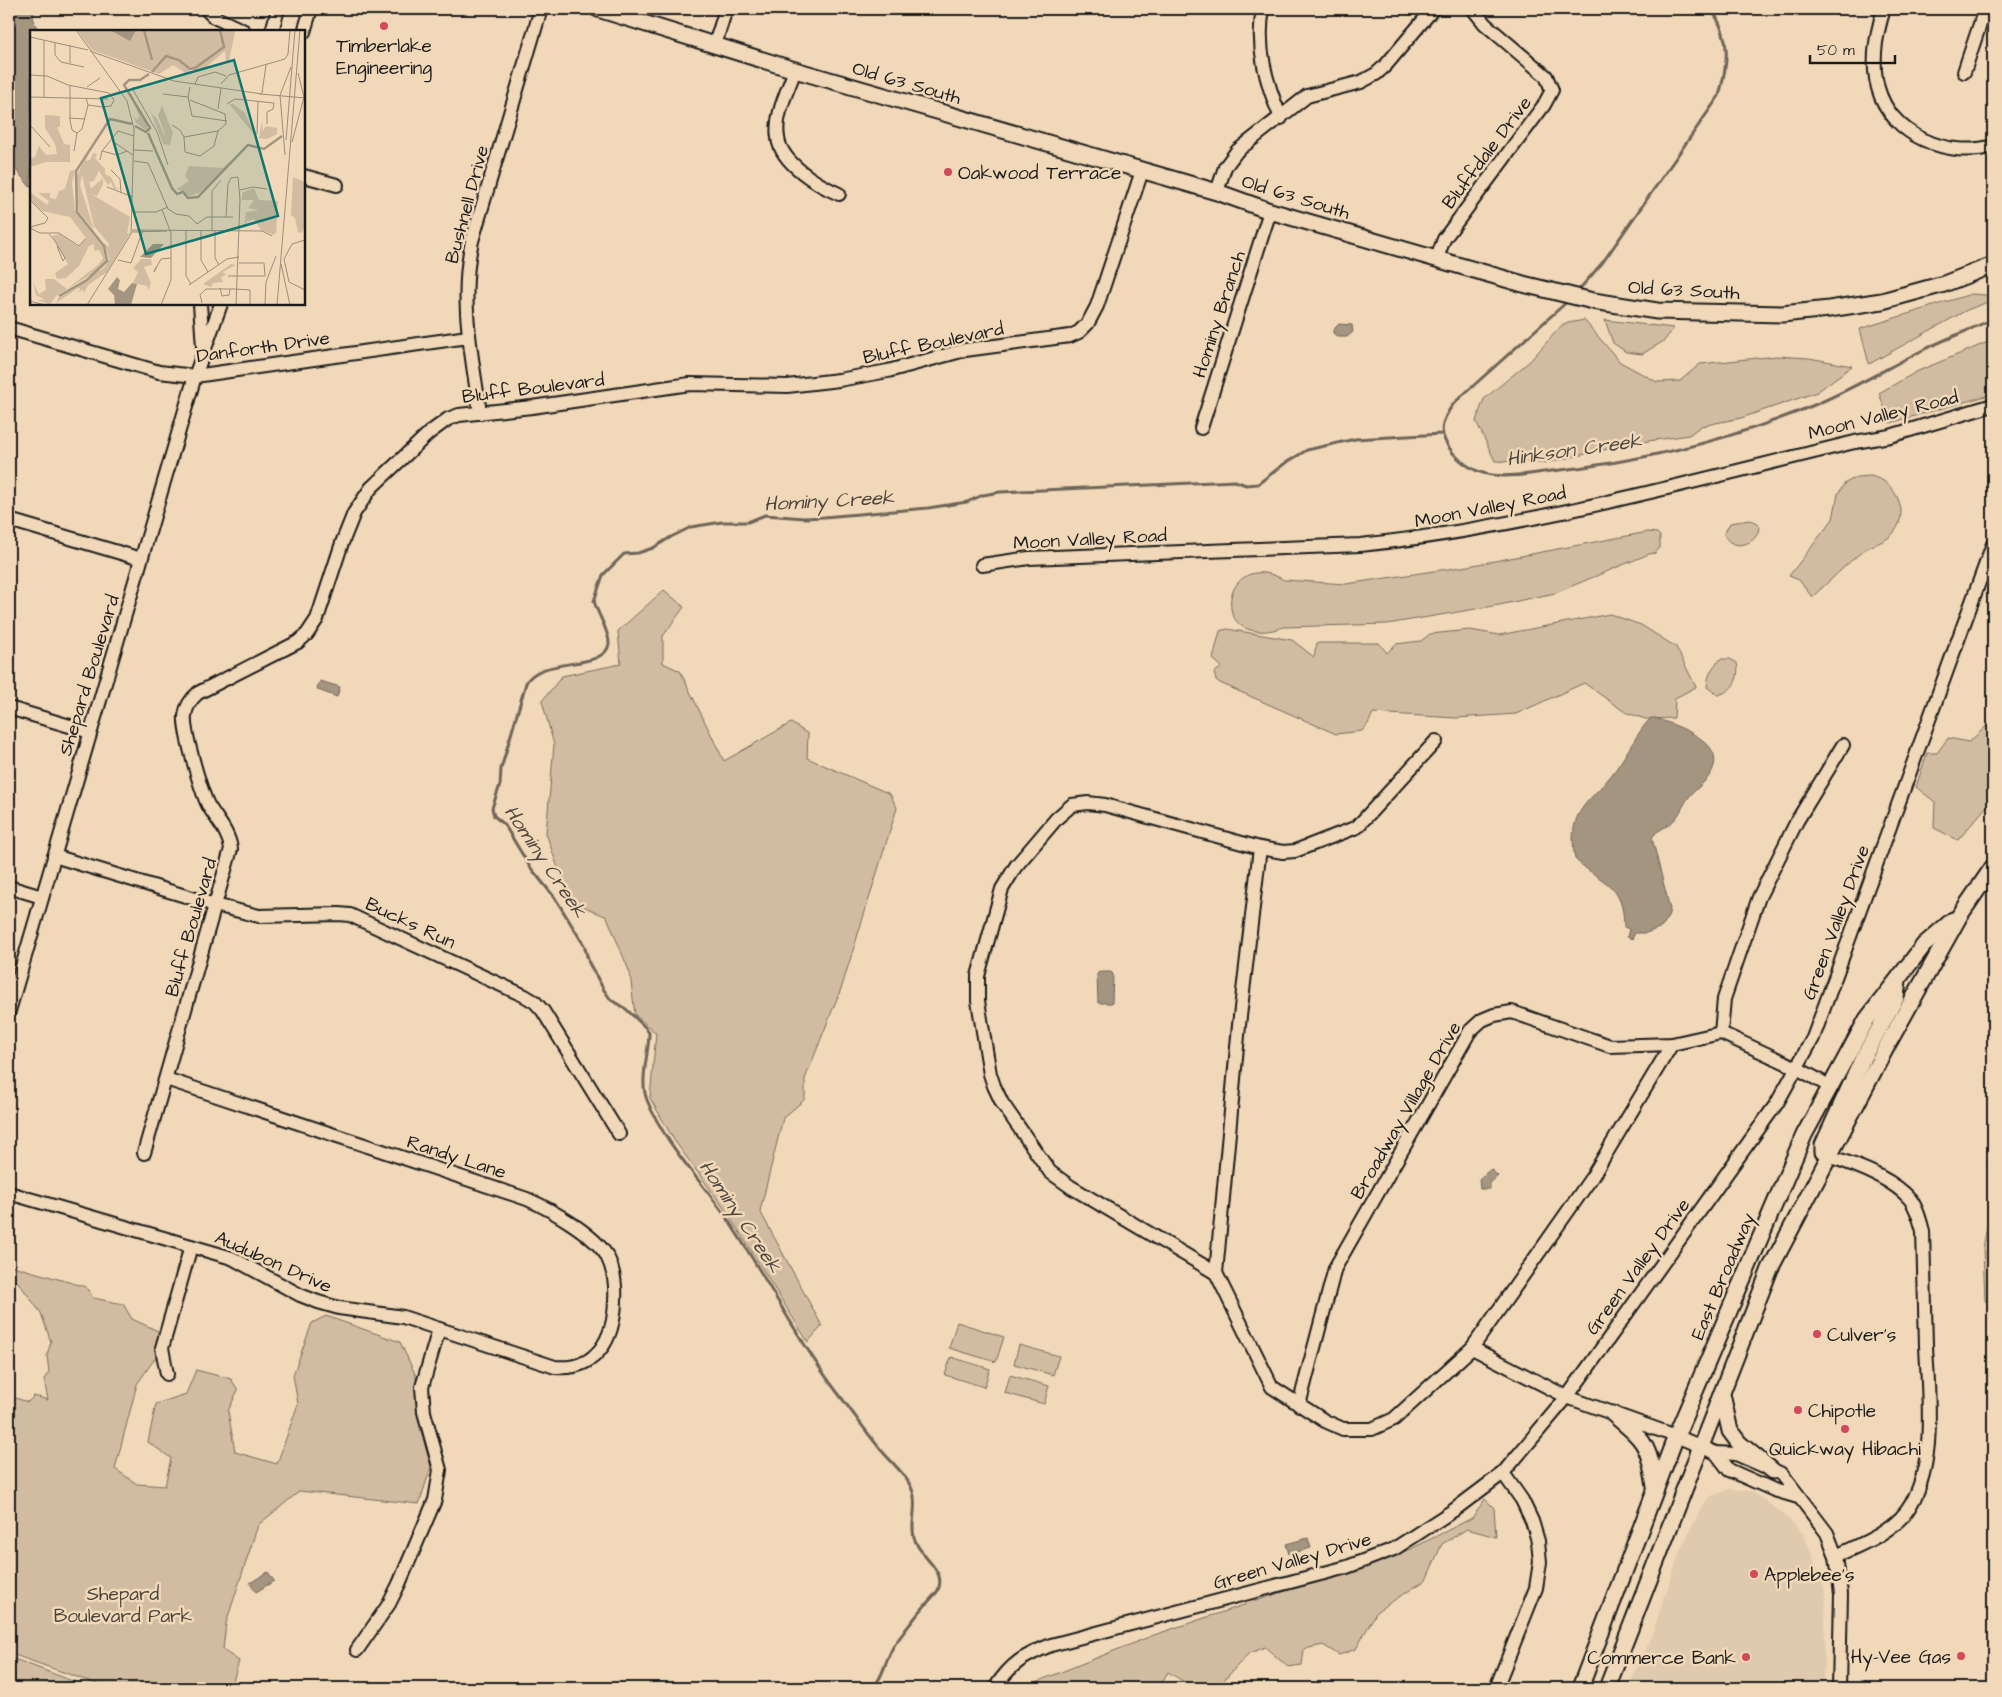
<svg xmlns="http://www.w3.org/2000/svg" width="2002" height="1697" viewBox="0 0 2002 1697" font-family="'Architects Daughter',sans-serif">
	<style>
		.built { fill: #e0caad }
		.green { fill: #d1bca1; stroke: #766c5e }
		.water { fill: #a49581; stroke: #6e6559 }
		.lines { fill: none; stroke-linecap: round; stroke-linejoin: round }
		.stream { stroke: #6e6559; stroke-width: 3 }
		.minor-casing { stroke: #1c1c1c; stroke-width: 16 }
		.major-casing { stroke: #1c1c1c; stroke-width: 19 }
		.minor { stroke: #f0d8b8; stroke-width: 12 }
		.major { stroke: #f0d8b8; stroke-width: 15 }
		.poi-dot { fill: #d1495b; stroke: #f0d8b8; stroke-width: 2 }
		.labels { text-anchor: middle; stroke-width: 5; stroke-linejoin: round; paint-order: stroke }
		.poi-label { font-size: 19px; fill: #1c1c1c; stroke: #f0d8b8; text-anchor: start }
		.street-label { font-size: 19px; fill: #1c1c1c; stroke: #f0d8b8 }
		.park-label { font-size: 19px; fill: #49443d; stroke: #f0d8b8 }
		.water-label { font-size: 20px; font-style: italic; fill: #4c463f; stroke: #f0d8b8 }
		.inset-river { fill: none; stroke: #a49581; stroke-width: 2.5 }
		.inset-road { fill: none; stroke: #9b8d7a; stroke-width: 1 }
		.view { fill: #0f766e; fill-opacity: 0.15; stroke: #0f766e; stroke-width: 2.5 }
		.inset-edge { fill: none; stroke: #1c1c1c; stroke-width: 2.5 }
	</style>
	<rect width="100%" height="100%" fill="#f0d8b8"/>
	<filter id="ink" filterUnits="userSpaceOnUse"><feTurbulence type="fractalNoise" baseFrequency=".02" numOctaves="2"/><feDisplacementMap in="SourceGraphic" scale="10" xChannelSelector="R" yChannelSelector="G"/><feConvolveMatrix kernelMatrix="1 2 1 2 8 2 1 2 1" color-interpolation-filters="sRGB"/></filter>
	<g filter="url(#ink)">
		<polygon class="built" points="1730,1489 1751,1491 1783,1513 1804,1535 1826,1591 1823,1688 1628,1688 1652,1634 1681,1549 1701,1508 1709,1497"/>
		<g class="green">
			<polygon points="1993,289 1993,300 1967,310 1869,364 1860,329 1971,294 1986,295"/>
			<polygon points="1584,320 1620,362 1657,382 1680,381 1700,364 1777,356 1809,358 1852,366 1817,392 1741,418 1701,426 1689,435 1635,443 1545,463 1495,461 1476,421 1484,399 1530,361 1563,324"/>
			<polygon points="1605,320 1674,328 1664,341 1642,354 1626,352 1613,343"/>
			<polygon points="1993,340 1993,394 1890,423 1879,393 1918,371"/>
			<path d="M1871 476C1876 478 1881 479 1885 482 1903 496 1908 523 1888 538 1881 543 1871 545 1864 550 1846 564 1829 582 1812 597L1799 580 1789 576 1833 519 1838 494 1845 483 1857 477Z"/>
			<path d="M1750 520 1755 522 1759 526C1759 546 1730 552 1724 534L1730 523Z"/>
			<path d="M1648 532 1657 533 1660 536V548L1655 553 1649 554 1555 593 1499 605 1387 624 1284 627C1205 654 1221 544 1284 580L1346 584 1468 566Z"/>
			<polygon points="664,590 684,607 663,636 663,663 680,671 724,761 791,723 808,734 807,758 890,794 897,808 842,986 805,1079 805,1099 783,1118 760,1211 822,1326 808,1342 726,1211 674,1140 650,1098 656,1033 635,1015 630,973 607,917 569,900 546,833 554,745 542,701 562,676 621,664 618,631"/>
			<polygon points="1610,614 1641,625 1676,647 1696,687 1675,698 1674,718 1645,719 1625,712 1584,683 1516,714 1456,718 1373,713 1368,724 1362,731 1336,734 1220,683 1216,680 1214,673 1222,667 1213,659 1220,631 1227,629 1292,640 1314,657 1317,643 1379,643 1387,653 1396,644 1421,641 1430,634 1470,630 1499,635"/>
			<path d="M1721 659H1730L1737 663C1740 679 1733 691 1718 695L1707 687C1708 674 1712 667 1721 659Z"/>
			<polygon points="1993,720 1993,799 1958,840 1934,828 1935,802 1916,787 1927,753 1937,753 1948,738 1969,742"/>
			<polygon points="1993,1157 1993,1302 1985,1301 1983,1248 1991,1205 1987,1163"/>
			<polygon points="9,1265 86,1287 93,1298 123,1304 132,1319 158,1331 156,1357 137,1384 115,1469 137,1484 165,1486 171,1458 148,1442 156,1404 186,1394 196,1370 231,1379 238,1390 228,1411 235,1452 277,1464 298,1404 293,1375 312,1323 326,1316 400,1342 416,1376 419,1424 431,1467 419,1504 300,1491 258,1525 226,1623 223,1650 239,1661 231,1688 108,1688 9,1653 9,1405 15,1398 28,1402 34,1396 48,1400 44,1379 49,1372 47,1355 51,1342 41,1313 18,1282 9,1279"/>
			<polygon points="957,1322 1004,1337 996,1362 949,1348"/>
			<polygon points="1019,1345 1059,1356 1053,1375 1014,1364"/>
			<polygon points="951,1357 990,1369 984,1387 945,1375"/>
			<polygon points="1010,1375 1049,1386 1044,1404 1005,1393"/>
			<polygon points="1485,1499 1494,1508 1496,1537 1467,1529 1442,1544 1426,1580 1377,1611 1356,1649 1339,1655 1323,1645 1304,1649 1302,1665 1288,1667 1265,1647 1248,1654 1217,1688 1194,1688 1168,1672 1161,1684 1147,1688 1021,1688 1154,1635 1411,1549 1472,1518"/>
			<polygon points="9,1657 91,1688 19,1688 9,1685"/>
		</g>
		<g class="water">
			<polygon points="9,9 34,9 33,21 39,31 31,31 31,188 9,161"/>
			<polygon points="1339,324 1352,325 1353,332 1347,337 1338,337 1333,333 1333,330"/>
			<polygon points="320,681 340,687 337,697 318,690 317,688"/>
			<path d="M1651 718H1656C1676 726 1727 741 1712 771 1707 782 1696 788 1689 797 1683 804 1680 816 1672 822 1665 829 1657 829 1652 838L1670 909 1668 917 1662 927 1646 933H1635L1632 939 1627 937 1629 929 1624 927C1624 882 1601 884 1575 859 1566 807 1590 805 1616 769 1627 754 1638 731 1651 718Z"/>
			<polygon points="1111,972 1113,974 1112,1003 1098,1003 1097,974 1099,972"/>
			<polygon points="1491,1169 1498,1176 1490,1183 1490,1189 1480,1189 1479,1179"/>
			<polygon points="1308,1538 1311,1548 1289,1554 1286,1544"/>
			<polygon points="268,1572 274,1581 256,1592 250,1583"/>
		</g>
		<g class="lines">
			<g class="stream">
				<path d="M1577 292 1603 262 1719 96C1728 63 1732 38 1711 9"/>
				<path d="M1569 300 1454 403C1440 422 1437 434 1453 453 1463 464 1477 473 1492 475 1512 478 1533 473 1552 471 1643 461 1735 439 1819 403 1856 387 1891 366 1927 348 1949 338 1971 329 1993 319"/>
				<path d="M871 1688C884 1679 885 1658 895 1644 908 1626 922 1608 937 1592 949 1571 920 1558 915 1540 909 1525 918 1508 913 1492 908 1476 891 1462 881 1450 865 1431 852 1411 837 1392 798 1340 768 1281 732 1226 705 1184 666 1147 647 1100 639 1080 649 1054 649 1033L646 1028 626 1009 611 1000 604 990 589 963 584 945 555 898 530 867 504 824 494 816 492 808 500 785 501 769 526 683C540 656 605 671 609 644 610 633 597 613 594 601L603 575 624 554 638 553 653 548 671 537 691 527 722 522H748L765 515 804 518 824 517 928 508 967 502 983 495 1000 492 1235 481 1246 485 1258 484 1284 464 1307 450 1355 439 1442 434"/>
			</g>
			<g class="minor-casing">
				<g id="minor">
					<polyline points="206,9 214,17 244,31"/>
					<path d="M1263 9C1256 47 1266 83 1281 118"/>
					<path d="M1884 9C1876 34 1871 63 1878 88 1891 136 1949 159 1993 146"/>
					<polyline points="272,31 278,9"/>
					<polyline points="304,32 311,9"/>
					<polyline points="715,44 726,9"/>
					<path d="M795 70C788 90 774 116 778 138 781 163 818 185 839 194"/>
					<polyline points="1964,72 1985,9"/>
					<polyline points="304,176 337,185"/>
					<polyline points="1217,192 1225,167 1237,151 1307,96 1361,82 1376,74 1386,65 1433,9"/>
					<polyline points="1437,258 1444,239 1544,105 1552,90 1546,76 1485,24 1473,9"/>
					<polyline points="200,304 203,347"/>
					<polyline points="9,328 159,372 195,376 468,337"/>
					<path d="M480 413C472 354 459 301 472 241L541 9"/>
					<polyline points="1201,428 1270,211"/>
					<polyline points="9,520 141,559"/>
					<path d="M982 565 1029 558 1360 545C1526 528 1693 481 1855 442L1890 436 1993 405"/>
					<polyline points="9,708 90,732"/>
					<polyline points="1436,741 1357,827 1295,851 1283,852 1260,848 1239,1025 1216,1273 1272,1387 1325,1421 1343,1429 1372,1429 1394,1419 1472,1348 1592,1177 1672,1044"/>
					<polyline points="54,856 215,905 259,916 339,914 350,915 525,996 535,1002 543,1011 619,1134"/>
					<polyline points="9,887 42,897"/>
					<polyline points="9,1011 195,376 221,304"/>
					<polyline points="1721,1033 1724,999 1759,897 1797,821 1843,745"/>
					<path d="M144 1153 231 849C229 832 216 819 208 805 201 791 183 730 185 716 186 706 191 699 198 693L298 642 307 634 317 619 342 543 354 513 371 488 429 433 448 419 459 415 532 407 690 384 787 386 839 380 888 371 965 350 1070 336 1079 332 1088 323 1097 306 1142 171"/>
					<path d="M1828 1156C1854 1164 1892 1178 1910 1199 1917 1208 1920 1220 1923 1231 1924 1269 1925 1307 1926 1345 1928 1396 1938 1468 1906 1512 1889 1534 1861 1544 1836 1556"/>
					<path d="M9 1193 232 1258 300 1295 318 1302 339 1308 403 1317 555 1367C597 1371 614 1338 615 1301 616 1286 614 1270 607 1256 594 1234 550 1209 527 1199L166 1079"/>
					<polyline points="1216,1273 1071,1187 1050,1172 1002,1103 994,1086 990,1074 978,1001 978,976 1002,889 1016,866 1057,818 1072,805 1088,803 1105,805 1260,848"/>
					<polyline points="1472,1348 1567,1397 1676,1436 1716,1453 1736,1454 1782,1474 1827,1533 1836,1556 1841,1594 1839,1688"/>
					<polyline points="167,1374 162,1348 191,1246"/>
					<polyline points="1299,1405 1335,1268 1470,1031 1482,1020 1494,1015 1512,1012 1610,1046 1672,1044 1721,1033 1797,1068 1831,1087"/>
					<polyline points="1716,1453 1729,1470 1774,1490 1798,1497"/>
					<polyline points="357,1650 389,1604 399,1584 435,1500 440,1470 424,1412 422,1387 439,1329"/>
					<path d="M995 1688C1011 1663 1024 1656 1051 1645L1347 1567 1394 1549 1454 1510 1503 1473 1567 1397 1777 1103 1813 1038 1993 544"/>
					<polyline points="1496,1688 1536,1588 1540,1562 1538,1541 1532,1521 1522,1500 1503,1473"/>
				</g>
			</g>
			<g class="major-casing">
				<g id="major">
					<polyline points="598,9 795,70 1217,192 1270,211 1523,284 1593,301 1657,311 1782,314 1829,309 1882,301 1944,284 1993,265"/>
					<polyline points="1828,1156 1823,1152 1823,1145 1863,1058 1896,998 1898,980"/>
					<polyline points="1722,1394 1730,1431 1739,1443 1773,1471"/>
					<path d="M1613 1414C1645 1441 1649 1444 1655 1487"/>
					<polyline points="1580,1688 1676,1436 1804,1135 1867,1019 1924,945 1953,920"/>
					<polyline points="1607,1688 1770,1269 1889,1042 1960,915 1993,867"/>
				</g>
			</g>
			<use href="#minor" class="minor"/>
			<use href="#major" class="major"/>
		</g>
	</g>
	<g class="poi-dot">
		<circle cx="384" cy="26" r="5"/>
		<circle cx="948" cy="172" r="5"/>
		<circle cx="1817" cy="1334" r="5"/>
		<circle cx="1798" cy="1410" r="5"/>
		<circle cx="1845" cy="1429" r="5"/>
		<circle cx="1754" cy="1574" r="5"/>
		<circle cx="1961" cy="1656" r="5"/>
		<circle cx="1746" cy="1657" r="5"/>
	</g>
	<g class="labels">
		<g class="poi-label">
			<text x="384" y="52" text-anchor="middle">Timberlake<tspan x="384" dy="22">Engineering</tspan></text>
			<text x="958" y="179">Oakwood Terrace</text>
			<text x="1827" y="1341">Culver's</text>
			<text x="1808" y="1417">Chipotle</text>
			<text x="1845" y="1455" text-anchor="middle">Quickway Hibachi</text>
			<text x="1764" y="1581">Applebee's</text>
			<text x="1951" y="1663" text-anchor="end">Hy-Vee Gas</text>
			<text x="1736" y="1664" text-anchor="end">Commerce Bank</text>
		</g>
		<g class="street-label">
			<text transform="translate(907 82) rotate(16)" y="7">Old 63 South</text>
			<text transform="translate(1486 152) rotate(-53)" y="7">Bluffdale Drive</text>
			<text transform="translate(1296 196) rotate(17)" y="7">Old 63 South</text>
			<text transform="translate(466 204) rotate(-75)" y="7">Bushnell Drive</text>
			<text transform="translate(1684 289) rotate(3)" y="7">Old 63 South</text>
			<text transform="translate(1218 314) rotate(-72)" y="7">Hominy Branch</text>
			<text transform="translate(933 342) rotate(-12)" y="7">Bluff Boulevard</text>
			<text transform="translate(263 346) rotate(-8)" y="7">Danforth Drive</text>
			<text transform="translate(533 387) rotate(-7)" y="7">Bluff Boulevard</text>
			<text transform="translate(1883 414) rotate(-14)" y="7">Moon Valley Road</text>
			<text transform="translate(1490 506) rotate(-11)" y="7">Moon Valley Road</text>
			<text transform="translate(1090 538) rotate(-3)" y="7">Moon Valley Road</text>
			<text transform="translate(88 675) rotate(-73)" y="7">Shepard Boulevard</text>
			<text transform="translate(411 922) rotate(25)" y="7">Bucks Run</text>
			<text transform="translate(1835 922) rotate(-70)" y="7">Green Valley Drive</text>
			<text transform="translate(190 927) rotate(-74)" y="7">Bluff Boulevard</text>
			<text transform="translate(1405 1110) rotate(-60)" y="7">Broadway Village Drive</text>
			<text transform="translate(457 1156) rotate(18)" y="7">Randy Lane</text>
			<text transform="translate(274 1261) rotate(24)" y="7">Audubon Drive</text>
			<text transform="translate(1637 1266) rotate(-54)" y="7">Green Valley Drive</text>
			<text transform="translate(1722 1276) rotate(-67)" y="7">East Broadway</text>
			<text transform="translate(1292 1560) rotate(-16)" y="7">Green Valley Drive</text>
		</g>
		<g class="park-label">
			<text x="123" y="1600">Shepard<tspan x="123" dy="22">Boulevard Park</tspan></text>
		</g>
		<g class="water-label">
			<text transform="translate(1574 449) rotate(-8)" y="7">Hinkson Creek</text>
			<text transform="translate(829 500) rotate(-3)" y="7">Hominy Creek</text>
			<text transform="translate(546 861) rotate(56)" y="7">Hominy Creek</text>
			<text transform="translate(741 1216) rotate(56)" y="7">Hominy Creek</text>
		</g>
	</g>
	<g transform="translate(30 30)">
		<rect width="275" height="275" fill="#f0d8b8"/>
		<path d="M47 0H205V2L199 31H196L195 21 173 40 162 43 164 39 159 40 160 44H157L143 35 129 44 62 20ZM103 71 118 93 116 100 106 93 104 86 107 90 109 86ZM202 73 215 83 226 107 200 75ZM132 76 143 103 140 115 133 114 121 83 127 89 137 110 128 85ZM15 85 30 86V97H27L34 114 40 115V132H16L0 137V129L5 127 9 116 16 125 27 124 25 114 15 98ZM232 92 233 101 236 96 247 98V104L237 109 229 108ZM59 121 56 131 60 130 63 123 67 124 65 128 75 139V144L81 147 86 158 91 159H84L81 152 78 155 69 141 64 151 59 152 61 159 73 148V154L67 166 61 164 100 187 97 204 101 202 77 242 58 255 53 265 54 260 46 263 51 259 48 258 26 273 29 267 74 238 79 229 74 213 79 217V214L64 196 52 145 50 155 64 200 49 182 46 147ZM201 130 187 149 169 163 159 166 147 159 159 151 155 146 159 136 193 138ZM45 140 42 153 45 180 73 217 76 231 67 241 26 266 20 274 7 270H15L6 265 3 253 9 264 16 260 15 249H24L37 259 68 235 73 228 69 220 64 221V214L59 216 49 236 36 248 27 249 25 243 38 234 22 206 30 204 49 217 56 208 40 187 12 181 0 169V162L17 175 19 171 8 163H20V168L26 169 29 161 35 159 40 141ZM263 147 275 152V195L272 203 268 202 265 188 261 185ZM224 158 229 170 248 171 246 203 243 205 231 200 224 189 217 191 214 199 216 182 229 180 218 178 224 170H212V163ZM111 229H121L122 235 114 237 121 253 119 260 117 256 103 253 108 242 103 238ZM201 234 206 235 193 242 196 245 191 247 193 252 183 253 181 257 173 254Z" fill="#d1bca1"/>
		<path d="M80 0H106L100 11ZM123 214H134L121 228 110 227ZM87 247 90 250 88 259 94 262 102 253 107 254 101 275H85L84 265 78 259Z" fill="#a49581"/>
		<path class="inset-river" d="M114 0 122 30M122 42 136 26 149 30 160 39 165 38 194 17 190 0M105 96 116 102 120 98 94 55 99 50H110L119 44M118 103 142 158 147 164 153 162 158 168 168 167 218 115 234 119 252 106M29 266 57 250 77 231 74 216 47 182 46 141 80 89 102 94"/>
		<path class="inset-road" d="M46 0 97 71 104 99 101 204 57 275M0 7 58 20M25 13V25L31 32 54 37M40 15V33M60 21 144 51 232 64M0 45 17 46 38 55 79 63 84 70 81 76 72 77 58 75 56 68M165 54 168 47 185 42 196 46M191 54 199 45 255 29 258 24 260 0M40 55V90L42 100 47 103M114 56 102 58 127 102 138 135M57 57 70 48M160 57 158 67 162 86 197 91M232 63 236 35M133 64 158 67M230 64 275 68M0 67 78 69M14 67V10M197 74 205 69 244 73 243 79 237 82V94M188 79 191 58M39 88 55 89M0 95 20 117M142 95 150 100 154 107 188 101 196 94 195 84 160 70M47 103 52 99 58 75M227 104 228 71M154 107 155 122 170 126 184 116 188 101M256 110 265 0M82 111 103 125M262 112 274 67 268 43M104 120 123 121M44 121 47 103M72 121 87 125 97 121M255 125 250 65 261 37M70 130 72 121 88 101 104 106M104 131 118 133 138 179 146 184 159 186 167 194 177 187H203M81 140 90 149 91 163M77 157 103 167M210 160 223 157 237 159M0 170 18 188 15 193 0 197M103 182H126L138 177M196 187 198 154 201 148 208 147 210 170 206 275M0 198 10 203H29L49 216 55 209M102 200 232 201 242 206M156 200V246L161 254M182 200V161L191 150M171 201V230L178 242M185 201V228L189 235M102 202 137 201M19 204 25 211 35 228 33 231 27 216M275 210 262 214 254 229 259 252 275 260M88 230 101 233 113 200M251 234 260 275M126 237 124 242 131 229 141 228M198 246H235L234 233H209M159 255 197 229 209 227M0 257 1 275M190 258 192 266 199 265 200 259M0 271 15 275M172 273 170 265 176 259H204L220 260V275M131 275 141 250V203L132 180M235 275 236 252 246 226M247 275 270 0"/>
		<path class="view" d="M204 30 248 186 116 224 71 68Z"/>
		<rect width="275" height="275" class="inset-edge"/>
	</g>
	<rect width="2002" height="1697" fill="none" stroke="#f0d8b8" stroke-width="30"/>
	<rect x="15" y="15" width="1972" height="1667" fill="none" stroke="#1c1c1c" stroke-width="2" filter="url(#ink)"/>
	<path d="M1810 55v8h85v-8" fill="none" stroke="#1c1c1c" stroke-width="2.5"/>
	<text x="1817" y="55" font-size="15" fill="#1c1c1c" stroke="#f0d8b8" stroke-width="4" paint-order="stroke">50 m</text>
</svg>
